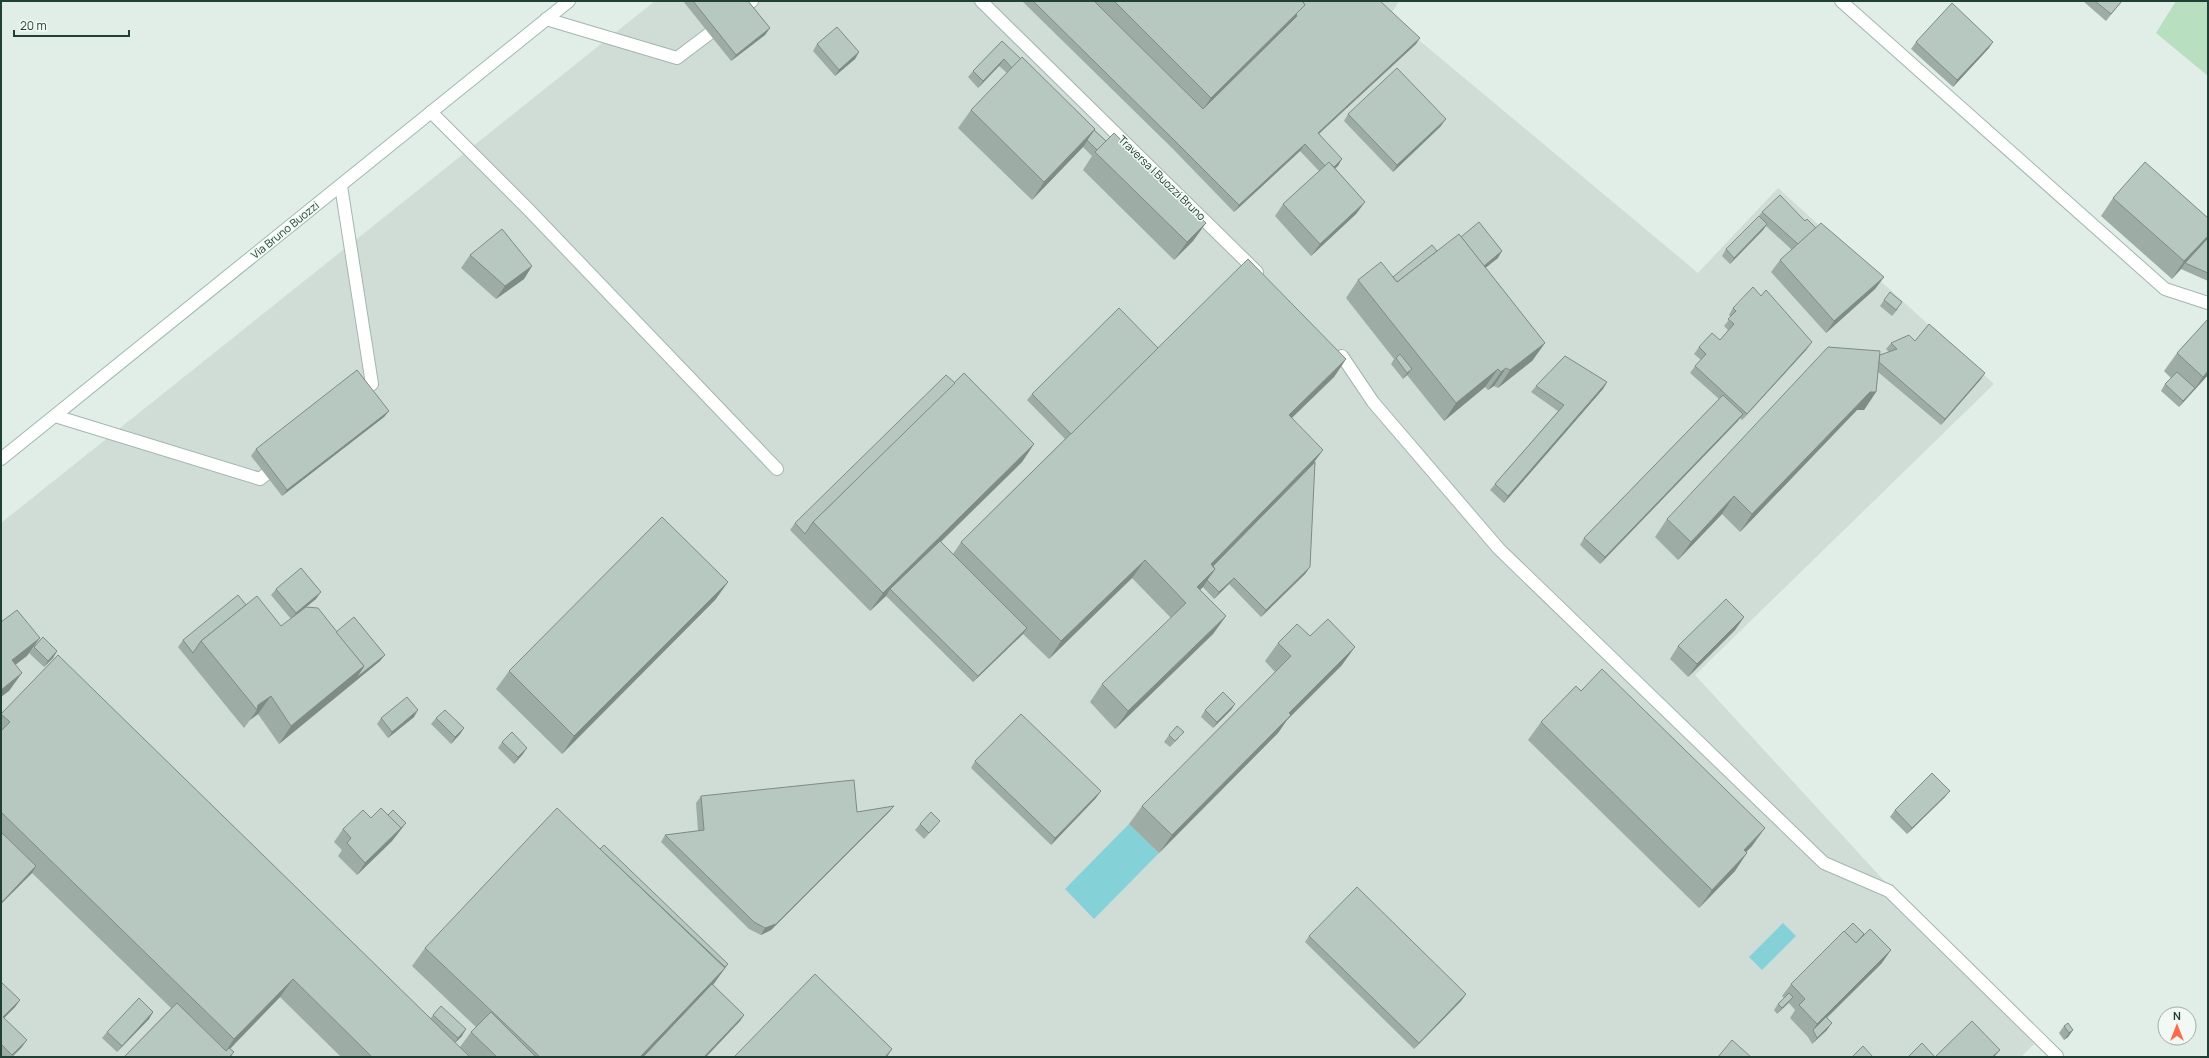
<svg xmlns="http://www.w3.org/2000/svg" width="2209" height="1058" viewBox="0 0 2209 1058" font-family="Manrope,sans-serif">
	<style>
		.built { fill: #cfddd6 }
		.green { fill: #b8e0c0 }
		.water { fill: #84d1d7 }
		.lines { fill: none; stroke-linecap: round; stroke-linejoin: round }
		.service-casing { stroke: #a3b6ae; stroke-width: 14 }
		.minor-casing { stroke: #a3b6ae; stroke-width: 14 }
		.secondary-casing { stroke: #9fbaae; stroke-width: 14 }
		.service { stroke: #fff; stroke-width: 12 }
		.minor { stroke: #fff; stroke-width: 12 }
		.secondary { stroke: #fff; stroke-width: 12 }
		.wall { fill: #9daca5 }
		.shaded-wall { fill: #7f8c86 }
		.building { fill: #b6c8c0; stroke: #7f8c86 }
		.labels { text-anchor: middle; stroke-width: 3; stroke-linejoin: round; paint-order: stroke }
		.street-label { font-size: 11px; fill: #204035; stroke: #f2f9f5 }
	</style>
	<rect width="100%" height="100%" fill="#e1ede7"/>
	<polygon class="built" points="655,1 1399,1 1390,16 1698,273 1778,188 1994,384 1695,675 2034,1044 2021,1057 1,1057 1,523"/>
	<polygon class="green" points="2176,1 2208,1 2208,76 2156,33"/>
	<g class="water">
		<polygon points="1129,824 1159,853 1094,919 1065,889"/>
		<polygon points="1783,923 1796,936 1762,970 1749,957"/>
	</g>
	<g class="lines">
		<g class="service-casing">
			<g id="service">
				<polyline points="1841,1 2165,289 2208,303"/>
				<polyline points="737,13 752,1"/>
				<polyline points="546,19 677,58 722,24"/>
				<polyline points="431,112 528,209 777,469"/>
				<polyline points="341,186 372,384 358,396"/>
				<polyline points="1342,356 1373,402 1499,549 1824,863 1889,891 2057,1056 2056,1057"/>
				<polyline points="55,416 260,479 277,465"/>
			</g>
		</g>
		<g class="minor-casing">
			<polyline id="minor" points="981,1 1257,272"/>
		</g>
		<g class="secondary-casing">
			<polyline id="secondary" points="1,459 569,1"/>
		</g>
		<use href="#service" class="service"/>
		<use href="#minor" class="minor"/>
		<use href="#secondary" class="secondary"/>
	</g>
	<g class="wall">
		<polygon points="683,1 748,1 770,28 765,35 731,61"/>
		<polygon points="1022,1 1380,1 1416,44 1319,134 1338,166 1335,168 1365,202 1356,214 1311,256 1275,216 1283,204 1319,171 1300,151 1234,212 1172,148"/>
		<polygon points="2083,1 2122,1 2106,21"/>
		<polygon points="1002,41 1106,141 1206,223 1193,241 1174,260 1083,170 1092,156 1083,147 1032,200 958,128 971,110 1007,73 999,66 978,88 968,77 973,71"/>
		<polygon points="1916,42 1989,48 1953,87 1911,49"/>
		<polygon points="817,44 859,52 855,59 835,76 813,51"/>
		<polygon points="1348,114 1441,126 1393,172 1344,121"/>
		<polygon points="2113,198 2208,218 2208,281 2181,269 2172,279 2101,216"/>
		<polygon points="1762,212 1805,221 1884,277 1875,289 1826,333 1771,272 1780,260 1792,250 1766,226 1763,230 1730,264 1722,256 1726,249 1758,217"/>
		<polygon points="1461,237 1498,258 1485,267 1545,343 1532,361 1498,388 1494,386 1488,390 1485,387 1444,421 1407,375 1403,379 1391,364 1394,359 1346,298 1358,280 1393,277"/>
		<polygon points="470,255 532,266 524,279 496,299 461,268"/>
		<polygon points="1884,300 1898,309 1892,316 1880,306"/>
		<polygon points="1733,308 1807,349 1742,420 1740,418 1600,564 1580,545 1584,538 1719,399 1690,373 1695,366 1701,360 1694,354 1699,347 1720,340 1728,330 1724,326 1731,317 1729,315"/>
		<polygon points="1915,341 1981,379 1941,425 1878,372 1876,392 1864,410 1857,410 1740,532 1722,514 1678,560 1655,537 1667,519 1879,356 1889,352 1886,349 1891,343"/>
		<polygon points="1158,348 1346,359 1334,377 1292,418 1315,462 1310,567 1305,574 1261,617 1229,584 1214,599 1203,587 1200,590 1226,616 1213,634 1115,729 1090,702 1102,684 1171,618 1132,578 1049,659 1023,634 973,682 886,596 870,611 790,530 795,523 955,383 1034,444 1022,462 941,542 953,554 961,542 1065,439 1027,400 1032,394"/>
		<polygon points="2177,353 2208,375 2179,407 2161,391 2165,384 2171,378 2164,371"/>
		<polygon points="1607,382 1603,389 1504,503 1490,490 1495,484 1558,411 1531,392 1536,386"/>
		<polygon points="389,411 384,417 282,496 251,456 256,449"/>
		<polygon points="728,582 715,600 562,754 496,689 509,671"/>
		<polygon points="276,589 316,599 306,607 336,632 380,661 279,744 258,714 250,720 244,728 178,647 183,640 281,626 291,619 271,595"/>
		<polygon points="1744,617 1735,630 1688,677 1670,659 1678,646"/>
		<polygon points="1310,636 1342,665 1287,720 1278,733 1159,853 1129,824 1142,806 1275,672 1265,661 1278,643"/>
		<polygon points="34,647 57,651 53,658 44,667 29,653"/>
		<polygon points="1235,704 1231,710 1213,728 1201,717 1205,710"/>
		<polygon points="1,714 431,1018 433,1015 462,1036 455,1043 460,1047 471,1032 476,1027 412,966 425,948 600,849 728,964 713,985 744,1015 740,1021 706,1057 341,1057 280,997 230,1049 234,1052 231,1057 124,1057 171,1008 32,873 1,904"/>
		<polygon points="414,717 388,738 377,724 381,718"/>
		<polygon points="436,718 464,728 460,734 451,744 431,724"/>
		<polygon points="1541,722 1752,846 1746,852 1735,871 1699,908 1528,740"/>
		<polygon points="1169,735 1179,738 1170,747 1164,742"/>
		<polygon points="502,742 523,754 514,764 498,748"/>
		<polygon points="975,761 1096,798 1051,845 971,768"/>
		<polygon points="701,796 857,812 894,806 889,812 771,930 761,935 749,929 661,842 665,835 698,831 696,803"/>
		<polygon points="1945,797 1907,834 1890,817 1895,810"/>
		<polygon points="388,815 406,823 392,841 357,875 338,856 342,850 334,842 343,829 371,818"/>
		<polygon points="940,821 935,827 924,839 915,830 920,824"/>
		<polygon points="1309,936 1466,994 1461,1001 1414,1049 1305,942"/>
		<polygon points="1882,963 1827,1018 1827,1030 1812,1044 1808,1037 1790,1018 1795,1010 1789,1003 1777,1014 1774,1010 1778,1004 1784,998 1782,996 1791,984"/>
		<polygon points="1,982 20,1000 15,1007 4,1018 22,1047 12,1057 3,1057 1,1055"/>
		<polygon points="153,1012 149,1019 117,1052 102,1038 107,1032"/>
		<polygon points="2064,1026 2073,1030 2068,1037 2064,1040 2059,1033"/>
	</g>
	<g class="shaded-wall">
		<polygon points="1305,5 1293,23 1198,116 1211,98"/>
		<polygon points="770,28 765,35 731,61 736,55"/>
		<polygon points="1420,38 1416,44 1313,139 1318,133"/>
		<polygon points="1993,42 1989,48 1953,87 1957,80"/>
		<polygon points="859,52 855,59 835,76 839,70"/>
		<polygon points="1004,59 999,66 978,88 983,81"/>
		<polygon points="1446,119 1441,126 1393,172 1397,165"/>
		<polygon points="1095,129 1083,147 1032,200 1044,182"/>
		<polygon points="1305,144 1300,151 1234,212 1239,205"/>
		<polygon points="1342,159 1338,166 1325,177 1330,171"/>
		<polygon points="1365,202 1356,214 1311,256 1320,244"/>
		<polygon points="1206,223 1193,241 1174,260 1187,242"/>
		<polygon points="1767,224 1763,230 1730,264 1734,258"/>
		<polygon points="2208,236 2208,239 2185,263 2181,269 2172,279 2184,261"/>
		<polygon points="1502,251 1498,258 1469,281 1473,274"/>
		<polygon points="532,266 524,279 496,299 505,286"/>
		<polygon points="1884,277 1875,289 1826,333 1834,321"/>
		<polygon points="1812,342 1807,349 1742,420 1747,414"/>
		<polygon points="1545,343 1532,361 1498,388 1510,370"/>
		<polygon points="1346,359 1334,377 1276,433 1289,415"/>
		<polygon points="1506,368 1494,386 1488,390 1501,372"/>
		<polygon points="1412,369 1407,375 1403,379 1407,373"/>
		<polygon points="1498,369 1485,387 1444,421 1456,403"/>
		<polygon points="2208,371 2208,375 2179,407 2183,401 2195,388 2203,377"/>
		<polygon points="1985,373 1981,379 1941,425 1945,419"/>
		<polygon points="1607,382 1603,389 1504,503 1508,496"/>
		<polygon points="1870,392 1876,392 1864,410 1857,410 1740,532 1752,514"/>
		<polygon points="389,411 384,417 282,496 287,490"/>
		<polygon points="1743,414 1738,421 1600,564 1605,557"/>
		<polygon points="1034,444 1022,462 891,590 890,589 886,596 870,611 883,593"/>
		<polygon points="1323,450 1310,468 1204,577 1211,564"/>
		<polygon points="1734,496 1722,514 1678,560 1691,542"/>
		<polygon points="1145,560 1132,578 1049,659 1061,641"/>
		<polygon points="1310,567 1305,574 1261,617 1266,610"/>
		<polygon points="1215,569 1203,587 1184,605 1197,587"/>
		<polygon points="1234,578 1229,584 1214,599 1219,592"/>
		<polygon points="728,582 715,600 562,754 574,736"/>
		<polygon points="321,592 316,599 291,619 296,613"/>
		<polygon points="1226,616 1213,634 1115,729 1128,711"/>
		<polygon points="1744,617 1735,630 1688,677 1697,664"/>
		<polygon points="1027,628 1023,634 973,682 978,676"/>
		<polygon points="40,638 27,656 1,676 12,660"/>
		<polygon points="1355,647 1342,665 1287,720 1278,733 1159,853 1172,835 1289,713"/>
		<polygon points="57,651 53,658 44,667 48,661"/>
		<polygon points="385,655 380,661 279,744 291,726 364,666"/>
		<polygon points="22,673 9,691 1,697 1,690"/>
		<polygon points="271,696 258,714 250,720 257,710 258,705"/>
		<polygon points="1235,704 1231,710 1213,728 1217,722"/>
		<polygon points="418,710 414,717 388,738 392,732"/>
		<polygon points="464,728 460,734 451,744 455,737"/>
		<polygon points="527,748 523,754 514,764 518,757"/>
		<polygon points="1101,791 1096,798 1051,845 1055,838"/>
		<polygon points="1950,791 1945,797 1907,834 1912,828"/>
		<polygon points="894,806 889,812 771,930 761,935 765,928"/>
		<polygon points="406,823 392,841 357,875 365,863"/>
		<polygon points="1765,828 1752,846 1731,868 1744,850"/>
		<polygon points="1747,853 1735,871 1699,908 1712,890"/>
		<polygon points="36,866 32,873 1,904 1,903"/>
		<polygon points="1891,950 1882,963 1813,1031 1813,1030 1817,1024"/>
		<polygon points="728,964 712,986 644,1057 640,1057"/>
		<polygon points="293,979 280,997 222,1057 234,1039"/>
		<polygon points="1466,994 1461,1001 1414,1049 1419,1043"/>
		<polygon points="1793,997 1788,1003 1777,1014 1782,1008"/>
		<polygon points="20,1000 15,1007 1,1021 3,1017"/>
		<polygon points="153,1012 149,1019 117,1052 122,1046"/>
		<polygon points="744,1015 740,1021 706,1057 704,1057"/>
		<polygon points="1832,1023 1827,1030 1812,1044 1817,1038"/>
		<polygon points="466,1029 462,1036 453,1045 458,1038"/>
		<polygon points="2073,1030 2068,1037 2064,1040 2069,1033"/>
		<polygon points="27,1040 22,1047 12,1057 11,1057"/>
		<polygon points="892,1049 887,1057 885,1057"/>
		<polygon points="2000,1050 1994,1057 1992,1057"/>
	</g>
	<g class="building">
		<polygon points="693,1 748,1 770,28 736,55"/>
		<polygon points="1033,1 1094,1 1203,109 1297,16 1296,14 1305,5 1302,1 1380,1 1420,38 1318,133 1342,159 1334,167 1329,162 1325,166 1305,144 1239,205 1176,142"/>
		<polygon points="1114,1 1302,1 1305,5 1211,98"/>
		<polygon points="2095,1 2122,1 2111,14"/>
		<polygon points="1952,3 1993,42 1957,80 1916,42"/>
		<polygon points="837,27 859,52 839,70 817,44"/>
		<polygon points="1002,41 1021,59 1012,68 1004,59 983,81 973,71"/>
		<polygon points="1022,57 1095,129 1044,182 971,110"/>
		<polygon points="1397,68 1446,119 1397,165 1348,114"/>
		<polygon points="1094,130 1106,141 1097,150 1087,140"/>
		<polygon points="1114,133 1206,223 1187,242 1095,152"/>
		<polygon points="1329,162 1365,202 1320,244 1283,204"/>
		<polygon points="2145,162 2208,218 2208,236 2184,261 2113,198"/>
		<polygon points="1780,195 1805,221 1807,219 1816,228 1798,244 1762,212"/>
		<polygon points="1759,216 1767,224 1734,258 1726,249"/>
		<polygon points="1479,222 1502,251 1484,266 1461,237"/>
		<polygon points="1821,223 1884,277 1834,321 1780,260"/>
		<polygon points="502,229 532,266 505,286 470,255"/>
		<polygon points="1459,234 1545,343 1510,370 1506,368 1501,372 1498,369 1456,403 1358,280 1381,262 1397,282"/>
		<polygon points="2208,238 2208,273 2185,263"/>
		<polygon points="1432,245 1437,251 1397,282 1393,277"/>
		<polygon points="1248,259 1346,359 1289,415 1323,450 1211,564 1215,569 1197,587 1226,616 1128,711 1102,684 1186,603 1145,560 1061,641 961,542"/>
		<polygon points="1753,287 1761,296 1766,290 1812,342 1747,414 1695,366 1706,354 1699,347 1712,333 1720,340 1734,324 1728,319 1736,311 1733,308"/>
		<polygon points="1890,292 1902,302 1896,310 1884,300"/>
		<polygon points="1119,308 1158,348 1071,434 1032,394"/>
		<polygon points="2208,319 2208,371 2203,377 2177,353"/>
		<polygon points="1929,324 1985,373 1945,419 1879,362 1879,356 1880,355 1897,349 1891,343 1909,335 1915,341"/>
		<polygon points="1828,347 1880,351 1876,392 1870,392 1752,514 1734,496 1691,542 1667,519"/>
		<polygon points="1400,354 1412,369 1407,373 1396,358"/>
		<polygon points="1565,356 1607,382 1508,496 1495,484 1564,405 1536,386"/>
		<polygon points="357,370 389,411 287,490 256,449"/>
		<polygon points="2177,372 2195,388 2183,401 2165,384"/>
		<polygon points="964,373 1034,444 883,593 813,522"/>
		<polygon points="946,375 955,383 813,522 805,534 795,523"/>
		<polygon points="1723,395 1743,414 1605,557 1584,538"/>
		<polygon points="1315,462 1310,567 1266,610 1234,578 1219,592 1207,580 1215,569 1213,566"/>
		<polygon points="662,517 728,582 574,736 509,671"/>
		<polygon points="940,541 1027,628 978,676 890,589"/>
		<polygon points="301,568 321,592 296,613 276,589"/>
		<polygon points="238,595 246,605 201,641 193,653 183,640"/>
		<polygon points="257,596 281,626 306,607 318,608 364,666 291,726 271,696 258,705 257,710 201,641"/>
		<polygon points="1726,599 1744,617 1697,664 1678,646"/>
		<polygon points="17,610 40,638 12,660 22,673 1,690 1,622"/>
		<polygon points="354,617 385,655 356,678 364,666 336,632"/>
		<polygon points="1328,619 1355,647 1289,713 1291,715 1172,835 1142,806 1291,656 1278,643 1297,624 1310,636"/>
		<polygon points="43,637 57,651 48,661 34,647"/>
		<polygon points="58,655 470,1057 372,1057 293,979 234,1039 1,812 1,731 10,722 1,714"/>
		<polygon points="1602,669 1765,828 1744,850 1747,853 1712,890 1541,722 1576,686 1581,691"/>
		<polygon points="1223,692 1235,704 1217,722 1205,710"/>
		<polygon points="407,697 418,710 392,732 381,718"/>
		<polygon points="445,710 464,728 455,737 436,718"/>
		<polygon points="1021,714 1101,791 1055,838 975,761"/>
		<polygon points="1177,726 1184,732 1175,741 1169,735"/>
		<polygon points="512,732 527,748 518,757 502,742"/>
		<polygon points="1932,773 1950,791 1912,828 1895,810"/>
		<polygon points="854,780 857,812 894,806 776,924 765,928 754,922 665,835 704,830 701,796"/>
		<polygon points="381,808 401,828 365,863 347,843 351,838 343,829 363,810 371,818"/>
		<polygon points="557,808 725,968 640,1057 540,1057 425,948"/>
		<polygon points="393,810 406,823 401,828 388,815"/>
		<polygon points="931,812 940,821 929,833 920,824"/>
		<polygon points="1,832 36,866 1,903"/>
		<polygon points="604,845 728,964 725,967 600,849"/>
		<polygon points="1357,887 1466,994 1419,1043 1309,936"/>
		<polygon points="1853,923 1864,934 1856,943 1844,932"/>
		<polygon points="1870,929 1891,950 1817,1024 1799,1005 1805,999 1791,984 1844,931 1856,943"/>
		<polygon points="815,974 892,1049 885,1057 734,1057"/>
		<polygon points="1,982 20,1000 3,1017 27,1040 12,1055 1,1044"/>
		<polygon points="712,984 744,1015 704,1057 643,1057"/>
		<polygon points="1789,993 1793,997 1782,1008 1778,1004"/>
		<polygon points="139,998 153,1012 122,1046 107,1032"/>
		<polygon points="177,1003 226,1051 229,1048 234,1052 229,1057 124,1057"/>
		<polygon points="441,1006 466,1029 458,1038 433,1015"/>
		<polygon points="491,1012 536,1057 497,1057 471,1032"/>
		<polygon points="1826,1017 1832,1023 1817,1038 1813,1030"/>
		<polygon points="1972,1021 2000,1050 1992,1057 1908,1057 1922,1043 1935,1057"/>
		<polygon points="2068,1023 2073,1030 2069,1033 2064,1026"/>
		<polygon points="1732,1040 1751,1057 1718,1057"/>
		<polygon points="1863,1046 1873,1057 1852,1057"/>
	</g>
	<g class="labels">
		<g class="street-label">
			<text transform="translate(1162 178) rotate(44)" y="4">Traversa I Buozzi Bruno</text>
			<text transform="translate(285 230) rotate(-39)" y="4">Via Bruno Buozzi</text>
		</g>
	</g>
	<rect width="2209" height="1058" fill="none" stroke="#204035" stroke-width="4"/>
	<g transform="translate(2177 1026)"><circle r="19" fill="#f2f9f5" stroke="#9eafa8"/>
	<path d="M0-3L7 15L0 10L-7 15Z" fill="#fe6b4e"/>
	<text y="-6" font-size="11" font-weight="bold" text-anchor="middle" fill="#204035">N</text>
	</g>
	<path d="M14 30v6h115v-6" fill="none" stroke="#204035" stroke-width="2"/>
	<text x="20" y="30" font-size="12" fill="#204035" stroke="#f2f9f5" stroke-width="3" paint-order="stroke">20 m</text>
</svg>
